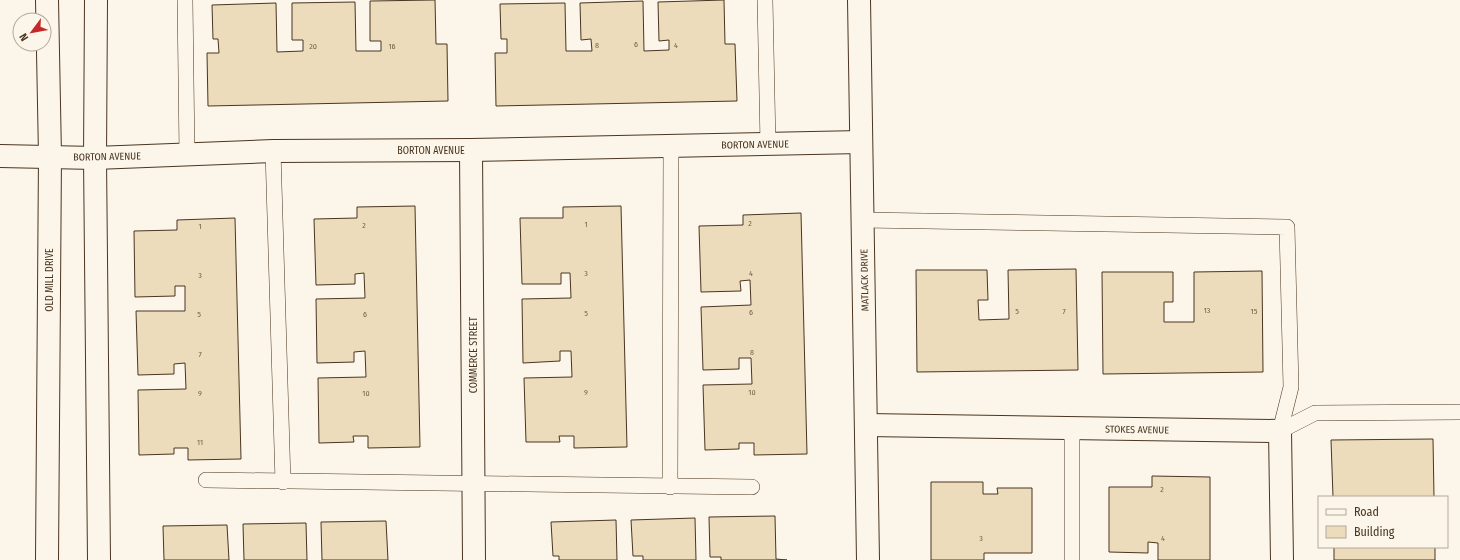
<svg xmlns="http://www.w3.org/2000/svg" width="1460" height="560" viewBox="0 0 1460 560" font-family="'Fira Sans Condensed',sans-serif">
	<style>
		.building { fill: #ecdcbc; stroke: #4a3520 }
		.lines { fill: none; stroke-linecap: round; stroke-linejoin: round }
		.service-casing { stroke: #4a3520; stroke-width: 16 }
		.minor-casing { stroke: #4a3520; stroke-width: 24 }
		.service { stroke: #fbf6e9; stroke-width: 15 }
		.minor { stroke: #fbf6e9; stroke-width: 22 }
		.labels { text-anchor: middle; stroke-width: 3; stroke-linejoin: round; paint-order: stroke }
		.number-label { font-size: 8px; fill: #725f47 }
		.street-label { font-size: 10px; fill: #4a3520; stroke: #fbf6e9 }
	</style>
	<rect width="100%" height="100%" fill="#fbf6e9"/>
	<g class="building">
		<polygon points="435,0 436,44 447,44 448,101 208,106 207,53 219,53 218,39 213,39 212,5 276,3 277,52 303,51 303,40 292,40 292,3 355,2 356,51 381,51 381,41 370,41 370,1"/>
		<polygon points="724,0 725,44 735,44 737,101 496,106 495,53 507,53 507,39 501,39 500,4 565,3 566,51 592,51 591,39 581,40 580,3 643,1 644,51 669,50 669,40 659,41 658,2"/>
		<polygon points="415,206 420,447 368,448 368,436 353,436 354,442 319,443 318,378 366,377 365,351 354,352 354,362 317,363 316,299 365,298 364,273 355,274 355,284 316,285 314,219 357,218 357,207"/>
		<polygon points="621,206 627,447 574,448 574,436 559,436 560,442 526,442 524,378 572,377 571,351 560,351 560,361 523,363 522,299 571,298 570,273 561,273 561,284 522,284 520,218 563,218 563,207"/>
		<polygon points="801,213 807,454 754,455 754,443 739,443 739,449 705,450 703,385 752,384 751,358 739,358 739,369 703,370 701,307 751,305 750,280 740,281 741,291 701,292 699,226 743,225 743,215"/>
		<polygon points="235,218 241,459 188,460 188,448 174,448 174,454 139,455 138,390 186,389 185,363 174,364 174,374 138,375 136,311 185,311 185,286 175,286 175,296 135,297 134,231 177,230 177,220"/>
		<polygon points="1076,269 1078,370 917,372 916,270 987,270 988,300 978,300 979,320 1009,319 1008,270"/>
		<polygon points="1262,271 1263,372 1103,374 1102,272 1173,272 1173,302 1164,302 1164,322 1194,322 1194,272"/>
		<polygon points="1433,439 1434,497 1333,497 1331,440"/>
		<polygon points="1152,476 1210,477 1210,560 1158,560 1158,543 1148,542 1148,553 1109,552 1109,487 1152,487"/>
		<polygon points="931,482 983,482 983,494 998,494 997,488 1032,488 1032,553 984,553 984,560 931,560"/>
		<polygon points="775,516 776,559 787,560 721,560 721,557 710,557 709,517"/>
		<polygon points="695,518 696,560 643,560 643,556 633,556 631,520"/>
		<polygon points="616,520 617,560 559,560 559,556 553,556 551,522"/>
		<polygon points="386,521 388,560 322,560 321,522"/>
		<polygon points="306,523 307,560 244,560 243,524"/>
		<polygon points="227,525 229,560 164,560 163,526"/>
		<rect x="1334" y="547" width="101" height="13"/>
	</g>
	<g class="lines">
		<g class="service-casing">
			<g id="service">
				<polyline points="185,0 187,154"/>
				<polyline points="765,0 768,144"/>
				<polyline points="273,151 283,482"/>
				<polyline points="863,220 1287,227 1291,387 1280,431"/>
				<polyline points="1072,428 1072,560"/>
				<polyline points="1280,431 1315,413 1460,412"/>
				<polyline points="206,480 752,487"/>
				<polyline points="670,487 671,146"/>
			</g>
		</g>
		<g class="minor-casing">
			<g id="minor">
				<polyline points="47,0 50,156 47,560"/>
				<polyline points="96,0 95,158 99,560"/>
				<polyline points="859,0 868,560"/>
				<polyline points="471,150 474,560"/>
				<polyline points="0,156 95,158 273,151 471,150 861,142"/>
				<polyline points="866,425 1280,431 1282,560"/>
			</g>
		</g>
		<use href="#service" class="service"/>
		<use href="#minor" class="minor"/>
	</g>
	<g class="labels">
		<g class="number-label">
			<text x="636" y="47">6</text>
			<text x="597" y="48">8</text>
			<text x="676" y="48">4</text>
			<text x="313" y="49">20</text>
			<text x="392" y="49">16</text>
			<text x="750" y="226">2</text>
			<text x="586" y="227">1</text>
			<text x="364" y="228">2</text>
			<text x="200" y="229">1</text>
			<text x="586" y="276">3</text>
			<text x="751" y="276">4</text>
			<text x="200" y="278">3</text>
			<text x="1207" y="313">13</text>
			<text x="1017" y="314">5</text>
			<text x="1064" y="314">7</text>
			<text x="1254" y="314">15</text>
			<text x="751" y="315">6</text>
			<text x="586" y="316">5</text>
			<text x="199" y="317">5</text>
			<text x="365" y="317">6</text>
			<text x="752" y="355">8</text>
			<text x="200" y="357">7</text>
			<text x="586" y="395">9</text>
			<text x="752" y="395">10</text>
			<text x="200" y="396">9</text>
			<text x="366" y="396">10</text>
			<text x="200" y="445">11</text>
			<text x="1162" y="492">2</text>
			<text x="981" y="541">3</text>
			<text x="1163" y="541">4</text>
		</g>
		<g class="street-label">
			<text transform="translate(755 144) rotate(-1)" y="4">BORTON AVENUE</text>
			<text x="431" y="154">BORTON AVENUE</text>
			<text transform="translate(107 156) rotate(-1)" y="4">BORTON AVENUE</text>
			<text transform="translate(49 280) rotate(-90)" y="4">OLD MILL DRIVE</text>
			<text transform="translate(864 280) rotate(-91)" y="4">MATLACK DRIVE</text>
			<text transform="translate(473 355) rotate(-90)" y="4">COMMERCE STREET</text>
			<text transform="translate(1137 429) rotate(1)" y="4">STOKES AVENUE</text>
		</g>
	</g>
	<rect x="1318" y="496" width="130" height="52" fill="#fbf6e9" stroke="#b4a999"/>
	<rect x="1326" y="509" width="20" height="6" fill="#fbf6e9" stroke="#b4a999"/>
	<text x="1354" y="516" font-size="12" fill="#4a3520">Road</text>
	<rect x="1326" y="526" width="20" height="12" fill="#ecdcbc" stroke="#b4a999"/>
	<text x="1354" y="536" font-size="12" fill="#4a3520">Building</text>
	<g transform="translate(32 32) rotate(238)"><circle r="19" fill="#fbf6e9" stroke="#b4a999"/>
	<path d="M0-3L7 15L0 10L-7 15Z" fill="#c62828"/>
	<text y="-6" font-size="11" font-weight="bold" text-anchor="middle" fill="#4a3520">N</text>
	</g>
</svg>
